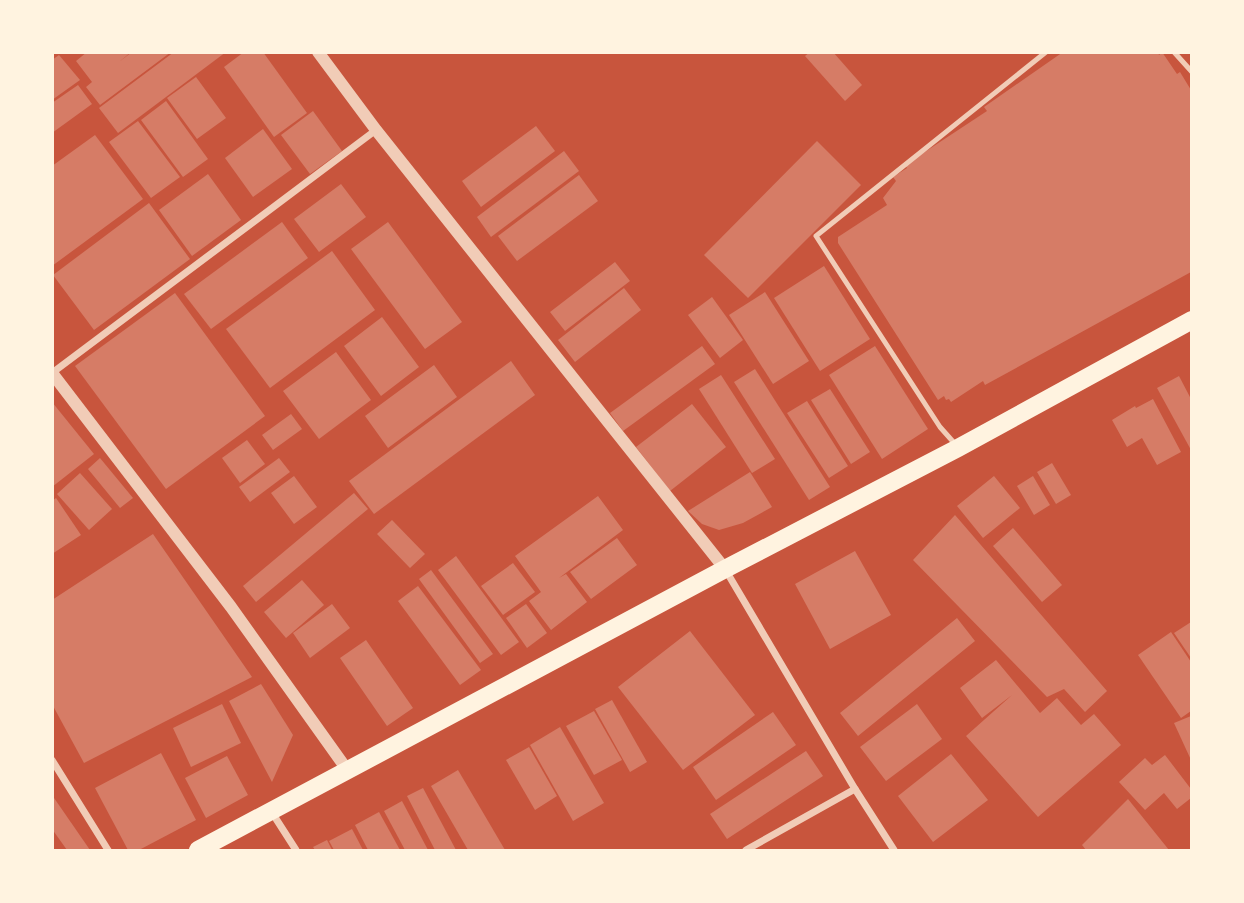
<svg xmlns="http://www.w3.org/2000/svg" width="1244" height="903" viewBox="0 0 1244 903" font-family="'Source Sans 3',sans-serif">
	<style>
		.building { fill: #d67c66 }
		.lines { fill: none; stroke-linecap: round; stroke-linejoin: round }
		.service { stroke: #f1ccb7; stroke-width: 5 }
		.minor { stroke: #f1ccb7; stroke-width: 7 }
		.tertiary { stroke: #f1ccb7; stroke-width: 12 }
		.primary { stroke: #fff3e0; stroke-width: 18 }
	</style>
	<rect width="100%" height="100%" fill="#c8553d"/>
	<g class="building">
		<polygon points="87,52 131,52 119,62 132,52 171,52 100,105 86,87 92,82 76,61"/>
		<polygon points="174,52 226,52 118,133 99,108"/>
		<polygon points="244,52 263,52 307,113 274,137 224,67"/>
		<polygon points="810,52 833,52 862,85 845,101 805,56"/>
		<polygon points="1063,52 1158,52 1159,55 1162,52 1177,74 1180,72 1191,90 1191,272 985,385 983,381 951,402 949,399 946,400 944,396 938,400 838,243 838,237 887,205 883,198 896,181 893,177 907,168 905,165 987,111 984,107"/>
		<polygon points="59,55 80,80 52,100 52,60"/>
		<polygon points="196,77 226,118 197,139 167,98"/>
		<polygon points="78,85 92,104 52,133 52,103"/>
		<polygon points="166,101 208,159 183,177 141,120"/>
		<polygon points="313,111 342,151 310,174 281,135"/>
		<polygon points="138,121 180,177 151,198 109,142"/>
		<polygon points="536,126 555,151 481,207 462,181"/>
		<polygon points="263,129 292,169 253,197 225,158"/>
		<polygon points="95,135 143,199 52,266 52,166"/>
		<polygon points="817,141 861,185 748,298 704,255"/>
		<polygon points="564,151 579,171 491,237 477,217"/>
		<polygon points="208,174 241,220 192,256 159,210"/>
		<polygon points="579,175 598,201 517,261 498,236"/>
		<polygon points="341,184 366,217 319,252 294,219"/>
		<polygon points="149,203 190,259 94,330 53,275"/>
		<polygon points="282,222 308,258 211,329 184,294"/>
		<polygon points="388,222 462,322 425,349 351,249"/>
		<polygon points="332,251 375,310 270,388 226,329"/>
		<polygon points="615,262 630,281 565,331 550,312"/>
		<polygon points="824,266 870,339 820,371 774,298"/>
		<polygon points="624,288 641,310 575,362 558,340"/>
		<polygon points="765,292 809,361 773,384 729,315"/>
		<polygon points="175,293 265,416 166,489 75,366"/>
		<polygon points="712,297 743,340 720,358 688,315"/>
		<polygon points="382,317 419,367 381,396 344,346"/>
		<polygon points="702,346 715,364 623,431 610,413"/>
		<polygon points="875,346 928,429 882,459 829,375"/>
		<polygon points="336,352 371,400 319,439 283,391"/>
		<polygon points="511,361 535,395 374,514 349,481"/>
		<polygon points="434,365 457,397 388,448 365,416"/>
		<polygon points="755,369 830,487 809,500 734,382"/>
		<polygon points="721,375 775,459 752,473 699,389"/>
		<polygon points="1179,376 1191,399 1191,450 1157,388"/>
		<polygon points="830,389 870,452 851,464 811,400"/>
		<polygon points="1153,399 1181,452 1157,465 1142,438 1127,447 1112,420 1135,406 1136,408"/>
		<polygon points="807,401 848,466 829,478 787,413"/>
		<polygon points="52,402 94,454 52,487"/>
		<polygon points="692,404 726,447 670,491 636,447"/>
		<polygon points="291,414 302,429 273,450 262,435"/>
		<polygon points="247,440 265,464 240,483 222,458"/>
		<polygon points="100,458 133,498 120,508 88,469"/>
		<polygon points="279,458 290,472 250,502 239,487"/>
		<polygon points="1052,463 1071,495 1056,504 1037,472"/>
		<polygon points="750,472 772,507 743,523 719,530 702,524 688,511"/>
		<polygon points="80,473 112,509 89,530 57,494"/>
		<polygon points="294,476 317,507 294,524 271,493"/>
		<polygon points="994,476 1020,508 983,538 957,506"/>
		<polygon points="1033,476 1050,505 1034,515 1017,486"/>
		<polygon points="354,493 368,509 256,602 243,586"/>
		<polygon points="598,496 623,530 559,578 566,574 587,602 551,630 529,601 541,592 515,556"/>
		<polygon points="56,498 81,535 52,554 52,501"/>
		<polygon points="955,515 1107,691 1085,712 1064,689 1047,697 913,560"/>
		<polygon points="392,520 425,554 410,568 377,534"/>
		<polygon points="1013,528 1062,585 1042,602 993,546"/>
		<polygon points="153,534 252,677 84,763 52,704 52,600"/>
		<polygon points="617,538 637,565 591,599 570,572"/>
		<polygon points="855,551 891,615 830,649 795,584"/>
		<polygon points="456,556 519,642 501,655 438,570"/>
		<polygon points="513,563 535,592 503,615 481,586"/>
		<polygon points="431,570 493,654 480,663 419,579"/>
		<polygon points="302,580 324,605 286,638 264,612"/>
		<polygon points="418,586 481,670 460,685 398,601"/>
		<polygon points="332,604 350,628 310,658 293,633"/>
		<polygon points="526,604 547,633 527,648 506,618"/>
		<polygon points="957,618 975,641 858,736 840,713"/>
		<polygon points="1191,622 1191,658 1174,633"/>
		<polygon points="690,631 755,715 683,770 618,687"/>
		<polygon points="1171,632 1191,662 1191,711 1181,718 1138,655"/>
		<polygon points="366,640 413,708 387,726 340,658"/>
		<polygon points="996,660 1040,713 1057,698 1081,725 1094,714 1121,745 1038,817 966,736 1012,695 982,718 960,688"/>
		<polygon points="261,684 293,735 272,782 229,701"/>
		<polygon points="612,700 647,762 630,772 595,709"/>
		<polygon points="222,704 241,743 191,767 173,728"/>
		<polygon points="917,704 942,739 886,781 860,747"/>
		<polygon points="594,711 622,760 594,775 566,726"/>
		<polygon points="773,712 796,745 716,800 693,767"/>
		<polygon points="1191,716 1191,760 1174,723"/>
		<polygon points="560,727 604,803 573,821 530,745"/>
		<polygon points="529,747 557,796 535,810 506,760"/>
		<polygon points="806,751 823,776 727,839 710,814"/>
		<polygon points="161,753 196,820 139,850 128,850 95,788"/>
		<polygon points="951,754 988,800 933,842 898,796"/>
		<polygon points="1165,755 1191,789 1191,798 1177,809 1164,793 1145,810 1119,782 1145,758 1152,765"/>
		<polygon points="227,756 248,795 206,818 185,778"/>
		<polygon points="458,770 505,850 468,850 431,786"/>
		<polygon points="423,788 456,850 435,850 407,796"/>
		<polygon points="52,795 90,850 67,850 52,829"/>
		<polygon points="1128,799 1169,850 1086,850 1082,845"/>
		<polygon points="402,801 428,850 405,850 384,811"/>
		<polygon points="379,812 400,850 368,850 355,825"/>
		<polygon points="352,829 363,850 334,850 329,841"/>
		<polygon points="327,840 332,850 315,850 313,847"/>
	</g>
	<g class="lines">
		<g class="service">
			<polyline points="1174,52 1192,72"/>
			<polyline points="956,445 940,427 816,236 1046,52"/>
		</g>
		<g class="minor">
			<polyline points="52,373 376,130"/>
			<polyline points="725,569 855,789 894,850"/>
			<polyline points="52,760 108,850"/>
			<polyline points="271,811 296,850"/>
			<polyline points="746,850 855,789"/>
		</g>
		<g class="tertiary">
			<polyline points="318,52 376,130 725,569"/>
			<polyline points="52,373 231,607 348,771"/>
		</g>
		<polyline class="primary" points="198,850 725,569 958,448 1192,320"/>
	</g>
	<rect width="1244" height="903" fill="none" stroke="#fff3e0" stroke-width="108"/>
</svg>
